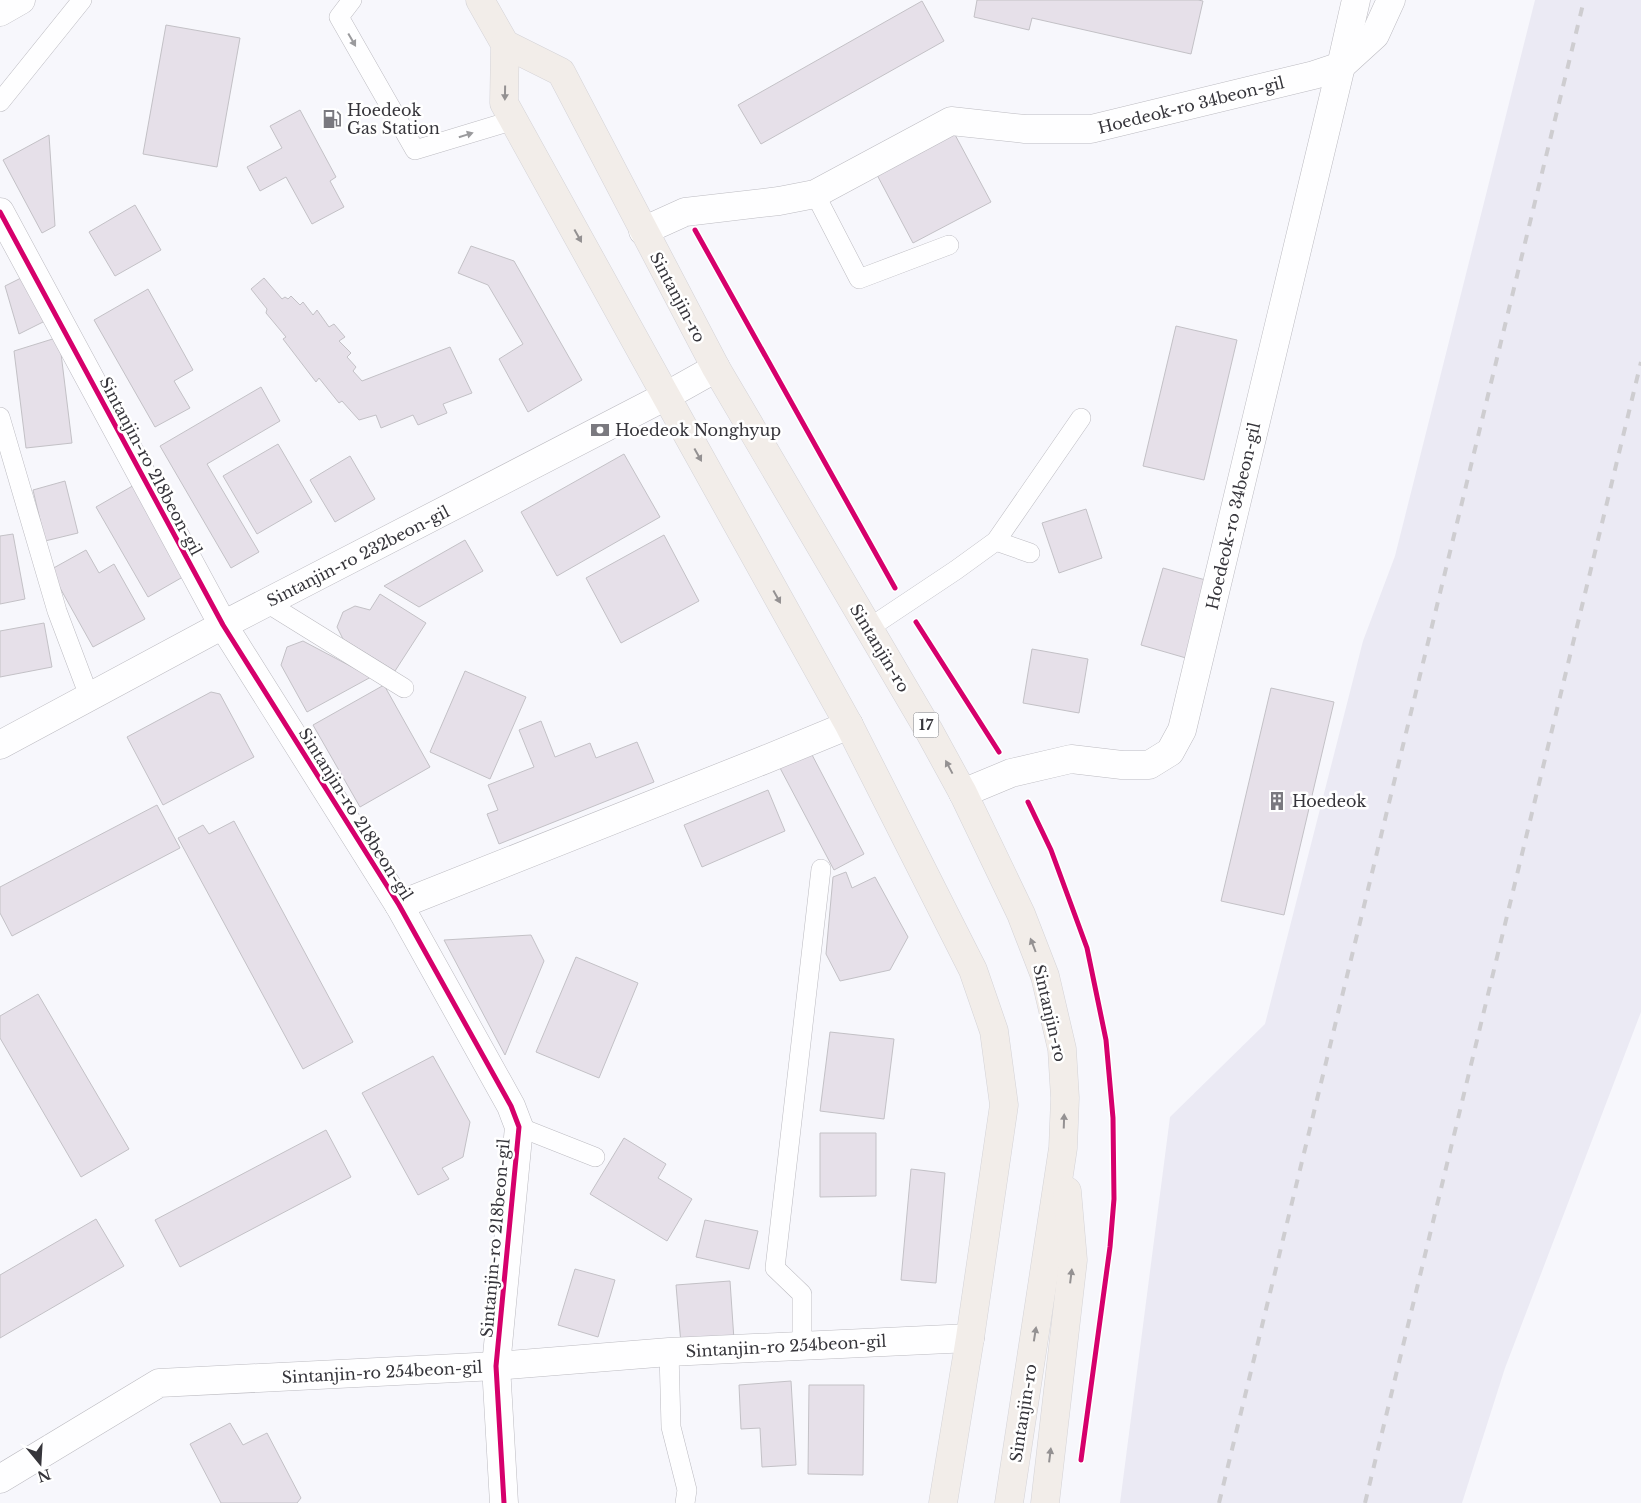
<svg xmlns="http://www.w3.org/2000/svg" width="1641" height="1503" viewBox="0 0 1641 1503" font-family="'Libre Baskerville',serif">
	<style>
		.built { fill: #ebeaf4 }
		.building { fill: #e6e0e9; stroke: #c3c1c6 }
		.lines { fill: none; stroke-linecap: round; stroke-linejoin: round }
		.service-casing { stroke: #bcbbc1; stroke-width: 20 }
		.minor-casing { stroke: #bcbbc1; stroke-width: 29 }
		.primary-casing { stroke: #d4d3d7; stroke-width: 29 }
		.service { stroke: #fefeff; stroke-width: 19 }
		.minor { stroke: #fefeff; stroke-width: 28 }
		.primary { stroke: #f2ede9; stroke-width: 28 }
		.rail { stroke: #cecdd0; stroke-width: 4; stroke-dasharray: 9 9; stroke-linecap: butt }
		.cycleway-casing { stroke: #fff; stroke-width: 8 }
		.cycleway { stroke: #d6006c; stroke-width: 5 }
		.oneway { fill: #9a9a9d }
		.oneway2 { fill: #949192 }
		.labels { text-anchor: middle; stroke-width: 5; stroke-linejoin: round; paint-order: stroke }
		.shield { fill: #fff; stroke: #727276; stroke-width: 1 }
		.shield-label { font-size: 15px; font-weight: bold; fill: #36353b }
		.street-label { font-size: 16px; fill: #36353b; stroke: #fff }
		.poi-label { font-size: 16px; fill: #36353b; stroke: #fff; text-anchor: start }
	</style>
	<rect width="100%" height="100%" fill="#f7f7fc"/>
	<polygon class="built" points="1535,0 1641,0 1641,1012 1505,1368 1462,1503 1120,1503 1170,1117 1265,1024 1363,641 1395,556"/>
	<g class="building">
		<polygon points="977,0 1198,0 1203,1 1191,54 1032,18 1029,30 974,17"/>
		<polygon points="922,1 944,41 761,144 738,105"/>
		<polygon points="166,25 240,38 217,167 143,154"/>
		<polygon points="300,110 336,177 330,181 344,207 312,224 286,177 260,191 247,167 282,148 270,126"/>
		<polygon points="953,131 991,202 913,243 876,173"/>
		<polygon points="49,135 55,226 42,233 3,160"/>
		<polygon points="135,205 161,250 115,276 89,232"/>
		<polygon points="471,246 514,261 582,380 528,412 499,359 523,344 488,285 458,273"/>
		<polygon points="29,274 53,317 19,334 5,286"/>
		<polygon points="264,278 282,299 285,297 288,299 291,296 300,305 303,302 313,315 317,310 329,327 334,324 345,337 339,341 351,353 347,357 356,367 353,371 362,381 450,347 472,393 443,404 447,413 418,425 413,415 381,428 376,415 359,420 342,401 339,403 319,378 316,382 283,339 286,337 266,313 267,309 251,289"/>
		<polygon points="148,289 193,370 174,381 190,408 155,427 94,320"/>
		<polygon points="1176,326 1237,340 1204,480 1143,466"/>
		<polygon points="59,337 72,443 26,448 14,351"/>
		<polygon points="261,387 280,421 207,464 259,552 231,568 160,446"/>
		<polygon points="278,444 312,502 257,534 223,476"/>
		<polygon points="624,454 660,517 557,576 521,512"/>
		<polygon points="350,456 375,499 335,522 310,480"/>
		<polygon points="65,481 78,533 45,541 33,490"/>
		<polygon points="136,484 188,574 148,597 96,507"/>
		<polygon points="1086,509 1102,558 1059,573 1042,523"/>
		<polygon points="13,534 25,599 0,604 0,536"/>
		<polygon points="664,535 699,601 621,643 586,578"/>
		<polygon points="465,540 483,571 419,607 384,586"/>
		<polygon points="86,550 99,573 114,564 145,619 93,647 50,570"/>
		<polygon points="1163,568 1209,581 1186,658 1141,645"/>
		<polygon points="380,594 426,623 395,671 343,639 337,627 343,612 355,606 370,610"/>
		<polygon points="44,623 52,667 0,677 0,631"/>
		<polygon points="303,641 371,677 307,712 281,665 287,647"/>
		<polygon points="1032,649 1088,659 1079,713 1023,703"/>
		<polygon points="465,671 526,697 490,779 430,752"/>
		<polygon points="384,685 430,767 360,807 313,725"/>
		<polygon points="1271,688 1334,702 1284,915 1221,901"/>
		<polygon points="211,692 220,694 254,757 163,805 127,737"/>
		<polygon points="541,721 555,757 590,743 596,758 637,742 654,782 499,844 487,814 498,810 488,785 534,767 519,730"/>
		<polygon points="810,751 864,854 834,870 780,768"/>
		<polygon points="768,790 785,831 702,867 684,825"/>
		<polygon points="157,805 180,848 12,936 0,913 0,887"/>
		<polygon points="234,821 353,1042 303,1069 178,838 203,825 209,834"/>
		<polygon points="846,872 852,888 875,877 908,937 890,970 840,981 826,954 833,877"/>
		<polygon points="531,935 544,961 505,1055 444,940"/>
		<polygon points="576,957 638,983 599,1078 536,1052"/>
		<polygon points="38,994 129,1149 81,1177 0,1038 0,1016"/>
		<polygon points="830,1032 894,1039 884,1119 820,1111"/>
		<polygon points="433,1056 470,1122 463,1157 442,1168 449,1179 418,1195 362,1093"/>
		<polygon points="326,1130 351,1177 180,1267 155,1220"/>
		<polygon points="820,1133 876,1133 876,1196 820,1197"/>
		<polygon points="624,1138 666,1164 658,1178 692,1199 667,1241 590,1194"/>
		<polygon points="911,1169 945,1173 936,1283 901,1280"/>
		<polygon points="96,1219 124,1266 0,1338 0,1275"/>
		<polygon points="705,1220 758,1231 749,1269 696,1257"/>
		<polygon points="575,1269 615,1280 598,1337 558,1325"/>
		<polygon points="730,1281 734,1340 681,1344 676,1285"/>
		<polygon points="791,1381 796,1465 762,1467 760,1428 741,1429 739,1385"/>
		<polygon points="809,1385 864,1385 863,1475 808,1474"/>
		<polygon points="230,1423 243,1445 267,1433 301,1498 297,1503 221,1503 190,1444"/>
	</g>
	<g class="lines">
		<g class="service-casing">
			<g id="service">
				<polyline points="352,0 339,17 415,150 514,120"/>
				<polyline points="0,102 82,0"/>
				<polyline points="815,194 859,279 949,245"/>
				<polyline points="0,417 57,611 89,696"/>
				<polyline points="996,541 1030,553"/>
				<polyline points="267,603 404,688"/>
				<polyline points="869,628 956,570 996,541 1081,418"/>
				<polyline points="519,1127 595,1157"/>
				<polyline points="802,1346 802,1294 775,1268 821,869"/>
				<polyline points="669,1352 671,1427 687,1490 685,1503"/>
			</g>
		</g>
		<g class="minor-casing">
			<g id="minor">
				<polyline points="0,12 21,0"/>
				<polyline points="0,212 223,625 399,905 511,1106 519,1127 496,1366 504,1503"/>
				<polyline points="643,231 685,212 779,201 815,194 951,121 1025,129 1091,129 1314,75 1341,66 1375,35 1391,0"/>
				<polyline points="0,745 223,625 666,396 716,368"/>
				<polyline points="963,793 1011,773 1071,759 1122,765 1149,765 1170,752 1182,730 1341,66 1356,0"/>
				<polyline points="399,905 764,760 849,725"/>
				<polyline points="0,1479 159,1383 496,1366 669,1352 970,1338"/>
			</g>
		</g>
		<g class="primary-casing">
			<g id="primary">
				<polyline points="480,0 505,44 504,103 666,396 849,725 973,970 994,1031 1004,1105 970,1338 943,1503"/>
				<polyline points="505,44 561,72 716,368 928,729 963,793 1021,914 1045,976 1062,1049 1065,1098 1063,1148 1009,1503"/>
				<polyline points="1045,1503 1073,1260 1067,1191"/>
			</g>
		</g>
		<use href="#service" class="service"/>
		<use href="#minor" class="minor"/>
		<use href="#primary" class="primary"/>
		<g class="rail">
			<polyline points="1219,1503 1584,0"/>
			<polyline points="1365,1503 1641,362"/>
		</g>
		<g class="cycleway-casing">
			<g id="cycleway">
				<polyline points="0,212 223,625 399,905 511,1106 519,1127 496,1366 504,1503"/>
				<polyline points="695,230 895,588"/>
				<polyline points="916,622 999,752"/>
				<polyline points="1028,802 1051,850 1087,948 1106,1040 1113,1118 1114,1199 1110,1247 1081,1460"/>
			</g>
		</g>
		<use href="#cycleway" class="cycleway"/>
	</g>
	<defs><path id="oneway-solid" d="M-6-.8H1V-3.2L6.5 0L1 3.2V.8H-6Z" transform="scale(1.25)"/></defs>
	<g class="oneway">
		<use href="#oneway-solid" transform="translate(352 40) rotate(60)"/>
		<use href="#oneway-solid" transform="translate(466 135) rotate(-17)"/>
	</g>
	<g class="oneway2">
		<use href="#oneway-solid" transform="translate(505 93) rotate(91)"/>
		<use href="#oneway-solid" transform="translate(578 236) rotate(61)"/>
		<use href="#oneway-solid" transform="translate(698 455) rotate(61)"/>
		<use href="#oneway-solid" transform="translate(777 597) rotate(61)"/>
		<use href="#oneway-solid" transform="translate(949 767) rotate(-118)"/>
		<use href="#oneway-solid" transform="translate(1033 945) rotate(-111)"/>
		<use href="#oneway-solid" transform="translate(1064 1121) rotate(-88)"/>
		<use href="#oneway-solid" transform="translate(1071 1276) rotate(-83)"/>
		<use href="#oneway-solid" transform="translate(1035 1334) rotate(-81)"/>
		<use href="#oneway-solid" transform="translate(1050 1455) rotate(-83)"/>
	</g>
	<defs>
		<g id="fuel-bare" transform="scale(1.5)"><path d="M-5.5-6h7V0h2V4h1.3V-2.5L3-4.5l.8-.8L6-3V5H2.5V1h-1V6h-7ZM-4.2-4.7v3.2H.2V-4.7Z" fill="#7a797f" stroke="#fff" stroke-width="2.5" paint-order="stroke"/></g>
		<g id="bank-bare" transform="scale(1.5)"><path d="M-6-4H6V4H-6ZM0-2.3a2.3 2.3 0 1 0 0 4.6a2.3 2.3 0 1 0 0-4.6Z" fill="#7a797f" stroke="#fff" stroke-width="2.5" paint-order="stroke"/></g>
		<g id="building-bare" transform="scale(1.5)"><path d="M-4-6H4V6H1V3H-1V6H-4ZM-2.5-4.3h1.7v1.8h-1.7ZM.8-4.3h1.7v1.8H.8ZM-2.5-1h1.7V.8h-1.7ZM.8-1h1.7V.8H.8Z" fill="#7a797f" stroke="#fff" stroke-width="2.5" paint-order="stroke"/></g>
	</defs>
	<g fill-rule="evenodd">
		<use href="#fuel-bare" x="332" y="119"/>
		<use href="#bank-bare" x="600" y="430"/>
		<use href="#building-bare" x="1277" y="801"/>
	</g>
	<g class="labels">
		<rect class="shield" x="913.5" y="712.5" width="25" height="25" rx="4"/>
		<g class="shield-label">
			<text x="926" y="730">17</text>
		</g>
		<g class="street-label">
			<text transform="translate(1191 105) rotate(-14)" y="6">Hoedeok-ro 34beon-gil</text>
			<text transform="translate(678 297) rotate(62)" y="6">Sintanjin-ro</text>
			<text transform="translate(151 466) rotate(62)" y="6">Sintanjin-ro 218beon-gil</text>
			<text transform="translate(1233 516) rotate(-77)" y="6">Hoedeok-ro 34beon-gil</text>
			<text transform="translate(358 556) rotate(-27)" y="6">Sintanjin-ro 232beon-gil</text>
			<text transform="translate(880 648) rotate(59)" y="6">Sintanjin-ro</text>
			<text transform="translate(356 814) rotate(58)" y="6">Sintanjin-ro 218beon-gil</text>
			<text transform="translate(1050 1013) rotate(77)" y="6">Sintanjin-ro</text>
			<text transform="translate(495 1238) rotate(-85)" y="6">Sintanjin-ro 218beon-gil</text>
			<text transform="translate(786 1346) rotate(-3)" y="6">Sintanjin-ro 254beon-gil</text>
			<text transform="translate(382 1372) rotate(-3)" y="6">Sintanjin-ro 254beon-gil</text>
			<text transform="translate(1023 1413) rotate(-81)" y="6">Sintanjin-ro</text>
		</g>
		<g class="poi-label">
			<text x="347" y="116">Hoedeok<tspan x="347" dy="18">Gas Station</tspan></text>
			<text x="615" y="436">Hoedeok Nonghyup</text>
			<text x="1292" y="807">Hoedeok</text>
		</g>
	</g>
	<g transform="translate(40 1463) rotate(162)" stroke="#ffffff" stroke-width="4" paint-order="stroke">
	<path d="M0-4L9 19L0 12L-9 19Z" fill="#36353b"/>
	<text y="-8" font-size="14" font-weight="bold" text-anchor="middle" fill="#36353b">N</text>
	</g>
</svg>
